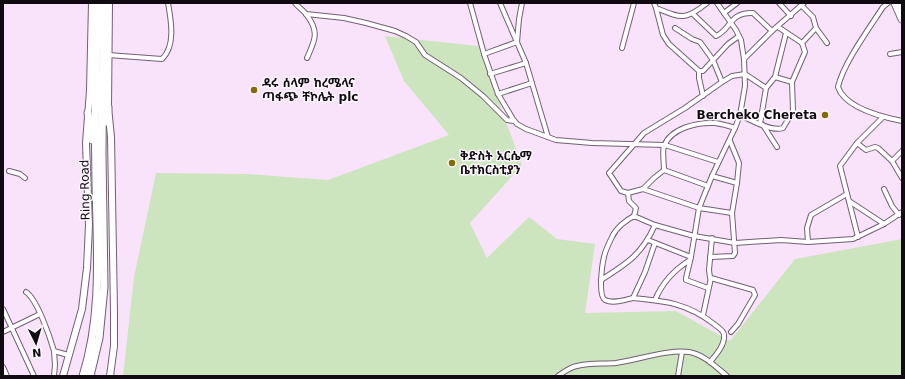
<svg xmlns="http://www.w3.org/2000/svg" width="905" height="379" viewBox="0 0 905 379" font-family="'DejaVu Sans','Noto Sans Ethiopic',sans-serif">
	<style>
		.green { fill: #cce5be }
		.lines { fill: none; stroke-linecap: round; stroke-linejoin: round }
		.minor-casing { stroke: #725f74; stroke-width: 6 }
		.secondary-casing { stroke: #725f74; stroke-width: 8 }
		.primary-casing { stroke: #725f74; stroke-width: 9 }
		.trunk-casing { stroke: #725f74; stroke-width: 9 }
		.minor { stroke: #fff; stroke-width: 4 }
		.secondary { stroke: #fff; stroke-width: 6 }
		.primary { stroke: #fff; stroke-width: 7 }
		.trunk { stroke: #fff; stroke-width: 7 }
		.poi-dot { fill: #846b05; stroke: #fcf7fc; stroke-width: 1.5 }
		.labels { text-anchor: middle; stroke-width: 3; stroke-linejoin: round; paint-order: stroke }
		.poi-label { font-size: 12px; font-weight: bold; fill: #110a12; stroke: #fcf7fc; text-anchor: start }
		.street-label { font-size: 12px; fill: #110a12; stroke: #fcf7fc }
	</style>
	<rect width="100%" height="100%" fill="#f9e3fb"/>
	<polygon class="green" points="385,36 478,46 522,165 470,223 487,258 529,217 557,239 595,244 585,313 676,311 730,341 795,259 902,239 902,376 123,376 134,277 156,173 247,174 328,180 449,135 404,81"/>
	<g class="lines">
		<g class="minor-casing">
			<g id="minor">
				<path d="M295 3C298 7 303 10 306 14 320 32 315 40 307 58"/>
				<polyline points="470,3 484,54 498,94 513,119 517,124 526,129 556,140 592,143 665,145 718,162"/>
				<polyline points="500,3 526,63 548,137"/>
				<path d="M654 3 656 8C681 18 685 21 707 3"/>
				<polyline points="779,3 791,16"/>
				<path d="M888 3 883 7C870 27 843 64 838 87 845 108 882 117 902 121"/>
				<polyline points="802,6 813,17 816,28 827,43"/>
				<polyline points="656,8 663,35 669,44 699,71 703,71 728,44 739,36"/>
				<polyline points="724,13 737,3"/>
				<polyline points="306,14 344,18 366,23 395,31 406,36 416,42 425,55 461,78 483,96 507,120 514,121"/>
				<path d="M693 14 716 36C731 30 729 12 753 13L772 31"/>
				<polyline points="778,27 802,43 816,28"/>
				<polyline points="675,28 692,39 700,42 713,60 722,82"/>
				<polyline points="622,48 634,3"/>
				<polyline points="484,54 517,42 519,19 522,3"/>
				<polyline points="890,54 902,52"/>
				<path d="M108 55 162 59C176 46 171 20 168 3"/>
				<polyline points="744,59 772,31 804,3"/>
				<polyline points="699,71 699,78 703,96"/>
				<polyline points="490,74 526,63"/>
				<polyline points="775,77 792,82"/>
				<polyline points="498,94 532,83"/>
				<path d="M740 115C750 120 772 132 783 128L793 111 792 82 805 52 802 43"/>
				<polyline points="760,124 766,88 775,77 786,33"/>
				<polyline points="763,125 777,147"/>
				<polyline points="857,143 866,150 875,147 878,148 892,161 902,178"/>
				<polyline points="892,161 902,151"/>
				<path d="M664 170C664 163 662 151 664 146 671 128 697 122 715 123 722 124 729 126 735 128"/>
				<polyline points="9,171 20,174 25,178"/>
				<polyline points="712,176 737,183"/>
				<polyline points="708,186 664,170 654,178 643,189 628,193 621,191 609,173 644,133 685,108 722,82 732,76 745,74 766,88"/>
				<polyline points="643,189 699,208 732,213"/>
				<polyline points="884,189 892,206 899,215"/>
				<polyline points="628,193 629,201 636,208 634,216"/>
				<polyline points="849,201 884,224"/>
				<polyline points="858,237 840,166 857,143 883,117"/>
				<polyline points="648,240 691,257"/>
				<polyline points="808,242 807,228 811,215 847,194"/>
				<path d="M655 243 645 272 633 298C665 301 687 303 714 324 717 327 724 330 724 335 725 345 716 355 710 362"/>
				<polyline points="710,257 733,256 735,253 732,213 737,183 739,163 730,141"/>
				<polyline points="710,278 709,270 712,238"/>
				<path d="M601 280C628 263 642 254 655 225"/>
				<polyline points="708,288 686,280 686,278 691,257 699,208 712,176 735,128 740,115 745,86 744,59 741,40 736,30 717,3"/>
				<path d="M26 292C37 299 50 337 54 351L68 355"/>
				<path d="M633 298C624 300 613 304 605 300 598 296 602 265 604 257 605 251 609 243 612 237 616 228 626 220 634 216L655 225 694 236 735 243 781 240 808 242 853 239 884 224 902 212"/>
				<path d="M655 300C662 283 674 270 690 260"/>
				<polyline points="3,309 34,376"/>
				<polyline points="703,315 711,278 753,290 755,295 738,324 731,332"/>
				<polyline points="3,332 40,314"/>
				<polyline points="54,351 55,365 54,376"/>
				<polyline points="3,367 7,376"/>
				<path d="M558 376C564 372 570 367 577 366 589 363 603 364 616 363 637 360 669 349 689 352 703 354 716 367 727 376"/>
				<polyline points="678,376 682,352"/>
			</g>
		</g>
		<g class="secondary-casing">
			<g id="secondary">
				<polyline points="109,3 108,107 111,137 114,311 114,346 110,376"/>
				<polyline points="63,376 82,309 87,268 89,225 86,143 90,90 92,3"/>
			</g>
		</g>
		<g class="primary-casing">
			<g id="primary">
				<polyline points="895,3 902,19"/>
				<polyline points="901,3 902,5"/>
			</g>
		</g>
		<g class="trunk-casing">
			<g id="trunk">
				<polyline points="88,113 92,140"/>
				<polyline points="107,122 108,107"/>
				<path d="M83 376C103 313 97 247 96 183 95 123 95 63 98 3"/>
				<polyline points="90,376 99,338 104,287 102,155 103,3"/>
			</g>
		</g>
		<use href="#minor" class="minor"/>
		<use href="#secondary" class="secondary"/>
		<use href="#primary" class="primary"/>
		<use href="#trunk" class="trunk"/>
	</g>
	<g class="poi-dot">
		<circle cx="254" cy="90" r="4"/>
		<circle cx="825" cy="115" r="4"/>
		<circle cx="452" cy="163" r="4"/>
	</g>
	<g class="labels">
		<g class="poi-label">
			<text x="262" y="87">ዳሩ ሰላም ከረሜላና<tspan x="262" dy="14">ጣፋጭ ቸኮሌት plc</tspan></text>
			<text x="817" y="119" text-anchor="end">Bercheko Chereta</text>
			<text x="460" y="160">ቅድስት አርሴማ<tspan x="460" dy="14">ቤተክርስቲያን</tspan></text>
		</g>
		<g class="street-label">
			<text transform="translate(85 190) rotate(-91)" y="4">Ring Road</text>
		</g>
	</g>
	<rect width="905" height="379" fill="none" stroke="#110a12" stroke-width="8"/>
	<g transform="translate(36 343) rotate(175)" stroke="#fcf7fc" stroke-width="3" paint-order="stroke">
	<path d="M0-3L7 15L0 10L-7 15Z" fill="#110a12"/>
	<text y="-6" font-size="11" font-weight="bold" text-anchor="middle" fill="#110a12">N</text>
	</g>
</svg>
